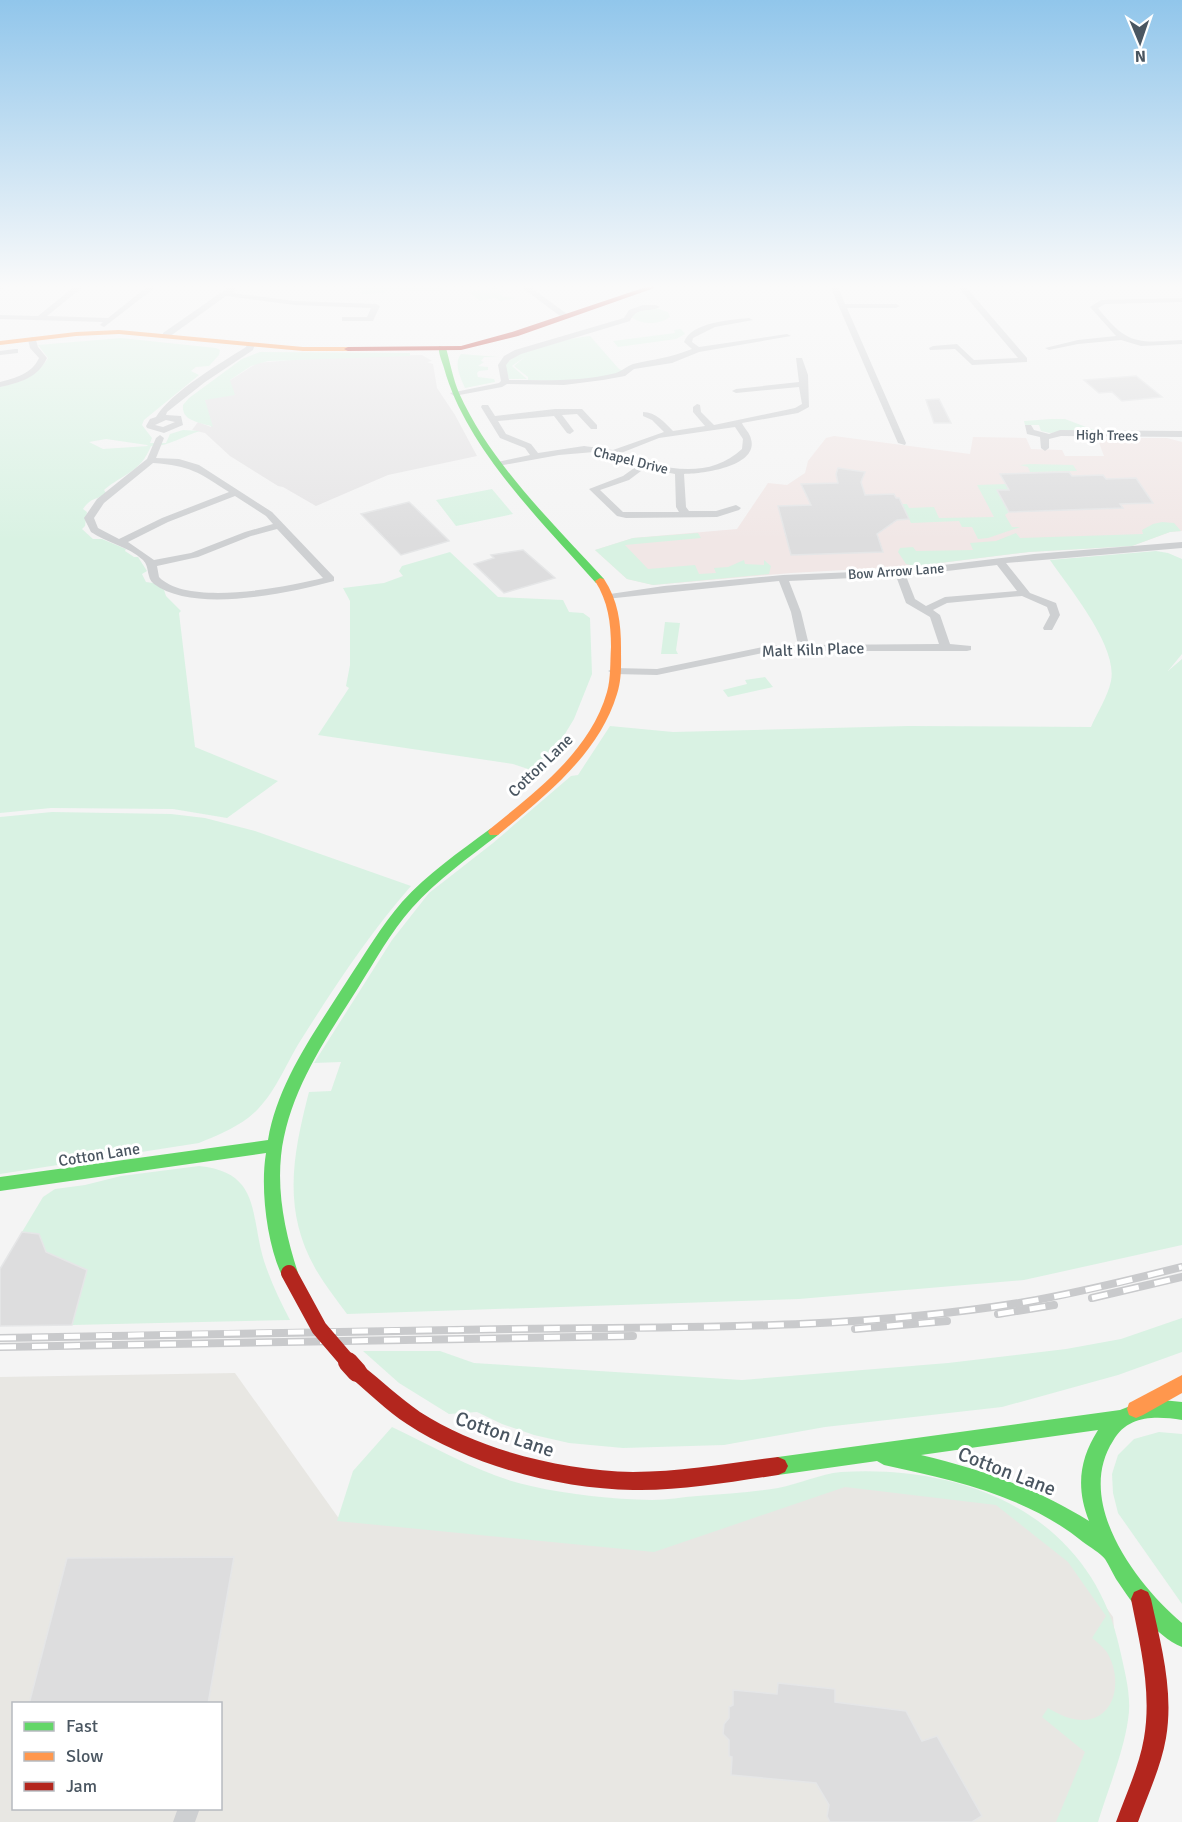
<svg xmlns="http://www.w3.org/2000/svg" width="1182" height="1822" viewBox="0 0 1182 1822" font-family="Signika,sans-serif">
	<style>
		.commercial { fill: #e8e7e3; fill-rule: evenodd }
		.education { fill: #e6e5e6 }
		.medical { fill: #f1e7e6 }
		.green { fill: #d9f2e3; fill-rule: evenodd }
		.building { fill: #ddddde; stroke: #e5e6e7; stroke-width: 1.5 }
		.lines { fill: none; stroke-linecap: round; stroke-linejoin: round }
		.street { fill: #ced0d2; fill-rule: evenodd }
		.fast { fill: #63d668; fill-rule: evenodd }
		.slow { fill: #ff974d; fill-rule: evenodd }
		.jam { fill: #b3261e; fill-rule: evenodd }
		.rail-casing { stroke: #c9cacc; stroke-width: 8 }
		.rail { stroke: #fff; stroke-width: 5; stroke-dasharray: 16; stroke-linecap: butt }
		.jam-bridge-far1 { stroke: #b3261e; stroke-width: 16 }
		.jam-bridge { stroke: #b3261e; stroke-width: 20 }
		.labels { text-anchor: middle; stroke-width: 6; stroke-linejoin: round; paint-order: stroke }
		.far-street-label { font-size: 14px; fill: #4a5661; stroke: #fff }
		.street-label { font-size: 16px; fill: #4a5661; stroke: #fff }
		.near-street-label { font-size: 20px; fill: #4a5661; stroke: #fff }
	</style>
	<rect width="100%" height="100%" fill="#f4f4f4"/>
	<path class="commercial" d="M235 1373 340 1520 654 1549 846 1484 997 1504 1075 1564 1113 1617 1121 1703 1089 1822H0V1377ZM14 1704H220V1808H14Z"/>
	<polygon class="education" points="422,355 432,361 427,362 433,364 437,388 455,415 477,456 388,475 316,506 283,487 278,486 230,456 205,433 192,430 198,422 211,427 204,397 257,363 326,357"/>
	<polygon class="medical" points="834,436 970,454 973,437 1026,438 1031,449 1062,450 1065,456 1104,456 1098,440 1102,438 1167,438 1182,442 1182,531 1170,532 1132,546 1029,552 916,566 791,573 653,585 627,579 595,550 633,538 737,529 768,483 787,485 805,473 808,461 826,438"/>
	<g class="green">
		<polygon points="330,286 444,286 442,290 436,291 386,290 381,297 383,293 362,294 364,289 329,288"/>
		<polygon points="506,286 497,289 501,292 512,290 499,293 503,297 517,298 500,301 495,298 480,301 469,292"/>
		<path d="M656 308 668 312 670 317C659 325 642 325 631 317L633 311Z"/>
		<polygon points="681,329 685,334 676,339 618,347 613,341 675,333 674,330"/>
		<path d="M590 336 619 369 624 371 620 374 570 382 528 380V377L514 366 526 356 512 366 527 379H509L505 365C521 347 567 339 590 336Z"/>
		<path d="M121 338 216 348 220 350 219 355 209 366 196 367 191 371 199 375 144 420 142 425 152 438 150 443H166L170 434 183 430 200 431C185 435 166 448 151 446 140 473 124 473 104 490L106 493C96 501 92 496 83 509L87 512 85 526 82 529 93 539H102L126 549 125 551 134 557H138L147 571 142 574 146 582 153 583 164 590 166 596 181 611 179 613 195 747 278 781 227 818 173 809 51 808 0 813V387C22 382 36 377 48 358L38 345ZM106 439 147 445 148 446 103 449 89 442Z"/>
		<path d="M260 352 410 353V356L268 361 251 366 230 380 235 395 205 400 213 427C201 422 181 422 183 405L189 398 242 359Z"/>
		<path d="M461 354 499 357H484L481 361 484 362 478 366 488 367V370L479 371 477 373 478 377 494 379 495 382 465 388C461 378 453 364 461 354Z"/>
		<polygon points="1051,419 1065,419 1094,430 1050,433 1041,431 1039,425 1025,425 1024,421"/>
		<polygon points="1030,464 1073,465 1077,471 1030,472 1028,467 1020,465"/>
		<polygon points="1006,484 1009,490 997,490 1009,512 1005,515 1012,527 1020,527 988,538 978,539 972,527 962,527 959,521 911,523 902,504 907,504 909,508 934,507 939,518 994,517 977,485"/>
		<polygon points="492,489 513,514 456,526 436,500"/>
		<polygon points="1162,522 1174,523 1181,531 1170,532 1132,546 1029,552 916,566 906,564 898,552 900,548 913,547 916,551 973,550 970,543 996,541 1016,533 1020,538 1143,534 1142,530 1153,524"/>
		<polygon points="698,533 701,538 625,545 648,569 695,565 699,574 716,573 714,568 728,567 744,560 745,564 764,565 764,560 771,566 769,574 653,585 627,579 595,550 633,538"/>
		<path d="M1156 551 1168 553 1182 559V654L1168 671 1182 659V1245L1024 1280 799 1299 347 1314C336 1299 324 1284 315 1268 282 1209 293 1154 309 1092L331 1091 341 1062 314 1063 392 940 429 893 493 843 571 776 578 775 610 726 673 732 908 726 1091 727C1097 713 1108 696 1111 681 1118 646 1069 588 1050 560Z"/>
		<polygon points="450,552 498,597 563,600 569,612 583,613 590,618 592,674 574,719 560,742 531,770 513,764 318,735 349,688 346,686 350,665 350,601 343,588 384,583 403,576 399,571 402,566"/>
		<polygon points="665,622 680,623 676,650 678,654 661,654"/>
		<polygon points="765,677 773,687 728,697 723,690 747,684 745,680"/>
		<path d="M52 812 171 814 205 818 255 831 411 886C369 934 333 989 299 1043 284 1068 272 1100 248 1118 233 1129 216 1136 199 1143L0 1174V817Z"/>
		<path d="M199 1166C261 1172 250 1215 264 1261 271 1282 280 1301 290 1320L72 1325 87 1270 46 1252 39 1234 22 1232 43 1197 55 1189 85 1185 121 1176Z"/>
		<polygon points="1182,1318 1182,1352 1118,1375 1002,1407 825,1427 724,1445 623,1448 569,1443 534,1435 502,1424 477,1412 449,1414 399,1383 363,1351 440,1351 474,1363 742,1380 948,1363 1066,1349 1121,1339"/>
		<path d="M392 1427C437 1448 483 1476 531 1486 570 1495 612 1499 652 1500 667 1500 682 1497 697 1496 724 1494 751 1492 778 1488 799 1484 820 1474 841 1472 969 1464 1092 1517 1120 1650 1125 1673 1132 1697 1128 1720 1123 1754 1108 1789 1098 1822H1056L1085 1752 1042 1717 1048 1708C1060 1715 1070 1720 1083 1720 1119 1719 1122 1674 1106 1651 1102 1646 1097 1642 1092 1638L1106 1616 1068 1562 996 1505 845 1487 654 1552 337 1521 353 1471Z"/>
		<polygon points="1159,1432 1182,1434 1182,1604 1118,1513 1113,1493 1112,1474 1118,1455 1134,1439"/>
	</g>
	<g class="building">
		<polygon points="1136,376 1162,397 1122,401 1112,392 1099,393 1084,380"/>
		<polygon points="939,399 951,423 934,423 926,400"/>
		<polygon points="838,468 865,472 861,482 865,495 894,494 896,498 899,498 909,519 897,520 877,534 883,552 791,555 778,506 811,505 801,484 838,483 836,474"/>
		<polygon points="1069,472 1072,476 1103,475 1106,479 1136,478 1153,503 1120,504 1123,508 1009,512 997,490 1009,490 1000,474"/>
		<polygon points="409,502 435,527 449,541 401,555 361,514"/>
		<polygon points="523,550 555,578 504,593 474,564 494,558 491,555"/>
		<polygon points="22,1232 39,1234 46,1252 87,1270 72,1325 0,1326 0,1269"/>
		<polygon points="234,1557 208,1704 29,1704 67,1558"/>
		<polygon points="778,1683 835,1689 835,1702 906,1711 922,1741 937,1736 982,1816 972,1822 830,1822 827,1816 829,1805 816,1783 731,1775 732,1757 729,1756 729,1740 723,1734 724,1724 729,1718 729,1707 733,1705 733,1690 777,1694"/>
	</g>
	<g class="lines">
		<g class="street">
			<polygon points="0,286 14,286 0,289"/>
			<polygon points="75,286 84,286 47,316 108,318 148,286 157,286 104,327 100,325 103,322 0,319 0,315 38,316"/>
			<polygon points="520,286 529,286 571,317 564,319"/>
			<polygon points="830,286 838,286 845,304 896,304 900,306 896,308 847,308 906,443 905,445 898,443"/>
			<polygon points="957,286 965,286 1027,358 1027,362 972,365 955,349 930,350 929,348 933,346 957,344 974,360 1018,358"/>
			<polygon points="229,287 236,289 232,293 295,301 376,304 380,306 373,321 342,321 342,317 367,317 371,308 295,305 226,296 169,337 163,337 163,333"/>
			<path d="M1182 298V302L1105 304 1098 308C1127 345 1137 343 1182 340V344L1141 346 1121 340 1078 344 1049 350 1045 348 1078 340 1116 336 1090 307 1101 300Z"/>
			<path d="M643 305H656L660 307C648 313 637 306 630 321L521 354 510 360 506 365 509 380C544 380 581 382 616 373 622 371 627 366 633 364 655 359 669 358 692 349L684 342C692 322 730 320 749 318L753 320 715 327 693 338 692 342 699 347 787 334 791 336 699 352 672 363 634 369 625 376 603 380 564 385 507 384 502 387 454 396 450 393 499 383 501 381 498 365 504 356 515 350 624 318 629 310Z"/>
			<path d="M32 337H35L38 347 47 358C38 378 19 383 0 387V382C15 378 32 374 39 358L30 348 28 339Z"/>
			<path d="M248 342 255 344 253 350 205 382 167 412 166 415 181 416 183 425 164 433 147 428 146 426 150 419 156 417C171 392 221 363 246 347ZM166 420 175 422 163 427 155 425Z"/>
			<polygon points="15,349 18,349 18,353 0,355 0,351"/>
			<path d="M796 358H802L808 375 809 407 798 413 742 423C744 428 750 433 751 439 759 467 701 474 684 474L686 507 689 511H716L736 505 741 508 739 510 717 517 626 518 617 516 589 489 623 476 637 466 610 455 594 452 559 455 498 466 493 463 530 455 525 448 500 438 481 407 482 405H488L495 416 555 409H582L597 425V429H591L577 414 562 415 574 431 570 434 567 433 554 416 498 421 506 434 531 444 538 453 584 446 613 450 664 432 652 420 643 416V412C656 412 664 422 673 431L705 426 693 412V407L697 404 700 405 701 412 714 425 795 408 802 404 799 387 736 393 732 391 736 389 799 382ZM735 427 743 439 742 449C708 481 659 469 621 453L659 438ZM645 468 675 474 676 507 679 512H623L600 490 629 480Z"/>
			<polygon points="1025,425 1031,425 1034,430 1049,434 1060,430 1182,431 1182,437 1061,436 1049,439 1049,448 1045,451 1041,448 1040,437 1027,434"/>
			<path d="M160 435 164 438 156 458 179 459 199 465 272 512 334 577V581C289 593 194 614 154 584 146 578 150 567 143 560 128 546 107 543 91 532L84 518 97 499 147 459 156 438ZM153 463C191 466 198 472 229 492L162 518 119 539 98 528 94 518 104 503ZM235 496 266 516 273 524 245 532 191 553 154 560 128 542 168 522ZM277 529 323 578C286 587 188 607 159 577L157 566 198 557 251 536Z"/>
			<path d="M1182 542V548L1006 563 1030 593 1056 603 1060 615 1052 630H1044L1043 628 1050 615 1047 607 1022 596 947 603 933 610 940 615 950 644 971 646V650L967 651H772L657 675 614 674 608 671 614 668 657 669 772 645H798L791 612 779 581 606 599 605 597 610 594 664 586 783 575 902 570 1034 554ZM997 565 1017 591 945 597 926 606 915 599 906 576ZM896 576 906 603 930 617 939 644 809 645 801 612 789 581Z"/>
			<polygon points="178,1808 200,1808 195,1822 173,1822"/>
		</g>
		<g class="fast">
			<path d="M439 346 446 348C450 362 453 379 459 393 491 464 552 522 604 579V583H596C542 522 466 448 444 368 442 361 438 353 439 346Z"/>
			<path d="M494 828 500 832 498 835C468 858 437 880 412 908 390 933 375 961 358 988 325 1040 288 1093 281 1156 277 1196 286 1235 298 1273L295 1278 289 1280 283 1278C267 1245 260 1189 266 1153L0 1191V1177L268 1140C278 1081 316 1030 347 981 365 954 381 926 402 902 427 874 459 852 490 829Z"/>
			<path d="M1162 1400 1182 1402V1420C1155 1416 1128 1415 1113 1441 1074 1502 1136 1584 1182 1623V1647C1155 1636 1132 1603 1116 1579 1112 1572 1109 1565 1105 1559 1100 1553 1090 1547 1083 1542 1027 1496 953 1480 884 1465L877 1461 778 1475 771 1472 768 1466 771 1460 778 1457 1120 1410 1143 1401ZM1098 1430C1079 1460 1076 1488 1089 1521 1036 1488 980 1469 921 1455Z"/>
		</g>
		<g class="slow">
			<polygon points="119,330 303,347 348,347 352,349 348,351 303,351 119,334 76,336 0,345 0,341 76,332"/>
			<path d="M600 578 604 579C618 600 621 623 621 648 621 663 622 679 617 694 599 754 545 796 498 835H490L488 832 490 829C535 792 590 752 607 692 611 678 610 662 611 647 611 623 608 601 595 581Z"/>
			<polygon points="1182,1375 1182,1393 1143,1415 1136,1418 1129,1415 1127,1409 1129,1403"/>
		</g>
		<g class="jam">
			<polygon points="649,286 660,286 518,336 461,350 348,351 344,349 348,347 461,346 512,332"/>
			<path d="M357 1364 363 1366C382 1381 400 1398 420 1412 481 1451 562 1470 633 1472 682 1472 730 1463 778 1457L785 1460 788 1466 785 1472 778 1475C730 1482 681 1491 633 1490 559 1489 469 1465 407 1424 387 1411 369 1393 351 1378L348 1372 351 1366Z"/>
			<path d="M1141 1589 1148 1592 1151 1599C1161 1645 1174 1691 1166 1738 1161 1767 1148 1794 1138 1822H1116C1126 1794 1139 1767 1144 1738 1152 1691 1140 1645 1131 1599L1134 1592Z"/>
		</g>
		<g class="rail-casing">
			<g id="rail">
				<polyline points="1092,1298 1182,1277"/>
				<polyline points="998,1314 1054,1305"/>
				<polyline points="855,1329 947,1321"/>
				<path d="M0 1338C171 1334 342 1331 513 1329 683 1327 856 1330 1025 1302 1078 1293 1130 1280 1182 1267"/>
				<polyline points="0,1347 633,1336"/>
			</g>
		</g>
		<use href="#rail" class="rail"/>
		<polyline class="jam-bridge-far1" points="289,1273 319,1328 349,1363"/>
		<polyline class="jam-bridge" points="348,1362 357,1372"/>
	</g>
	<linearGradient id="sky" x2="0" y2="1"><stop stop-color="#91c6eb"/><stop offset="0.53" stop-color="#fafafa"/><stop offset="1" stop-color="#fafafa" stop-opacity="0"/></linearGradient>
	<rect width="1182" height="541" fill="url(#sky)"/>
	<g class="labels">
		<g class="far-street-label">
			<text transform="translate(1107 435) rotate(1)" y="5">High Trees</text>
			<text transform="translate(631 460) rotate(14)" y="5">Chapel Drive</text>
			<text transform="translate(896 571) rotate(-4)" y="5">Bow Arrow Lane</text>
		</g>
		<g class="street-label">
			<text transform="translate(813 649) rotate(-2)" y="6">Malt Kiln Place</text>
			<text transform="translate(540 765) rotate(-44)" y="6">Cotton Lane</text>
			<text transform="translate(99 1154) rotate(-9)" y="6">Cotton Lane</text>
		</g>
		<g class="near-street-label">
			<text transform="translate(505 1434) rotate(19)" y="7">Cotton Lane</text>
			<text transform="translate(1007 1471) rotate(21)" y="7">Cotton Lane</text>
		</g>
	</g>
	<rect x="12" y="1702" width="210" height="108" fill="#ffffff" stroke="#b7bbc0" stroke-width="1.5"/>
	<rect x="24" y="1722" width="30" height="9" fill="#63d668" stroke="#b7bbc0" stroke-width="1.5"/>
	<text x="66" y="1732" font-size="18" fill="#4a5661">Fast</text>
	<rect x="24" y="1752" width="30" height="9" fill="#ff974d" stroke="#b7bbc0" stroke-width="1.5"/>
	<text x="66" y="1762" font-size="18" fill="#4a5661">Slow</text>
	<rect x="24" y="1782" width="30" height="9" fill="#b3261e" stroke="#b7bbc0" stroke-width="1.5"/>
	<text x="66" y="1792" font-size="18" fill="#4a5661">Jam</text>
	<g transform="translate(1140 42) rotate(178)" stroke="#ffffff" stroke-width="4.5" paint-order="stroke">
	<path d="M0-4.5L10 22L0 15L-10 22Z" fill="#4a5661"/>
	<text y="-9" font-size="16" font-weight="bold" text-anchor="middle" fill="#4a5661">N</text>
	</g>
</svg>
